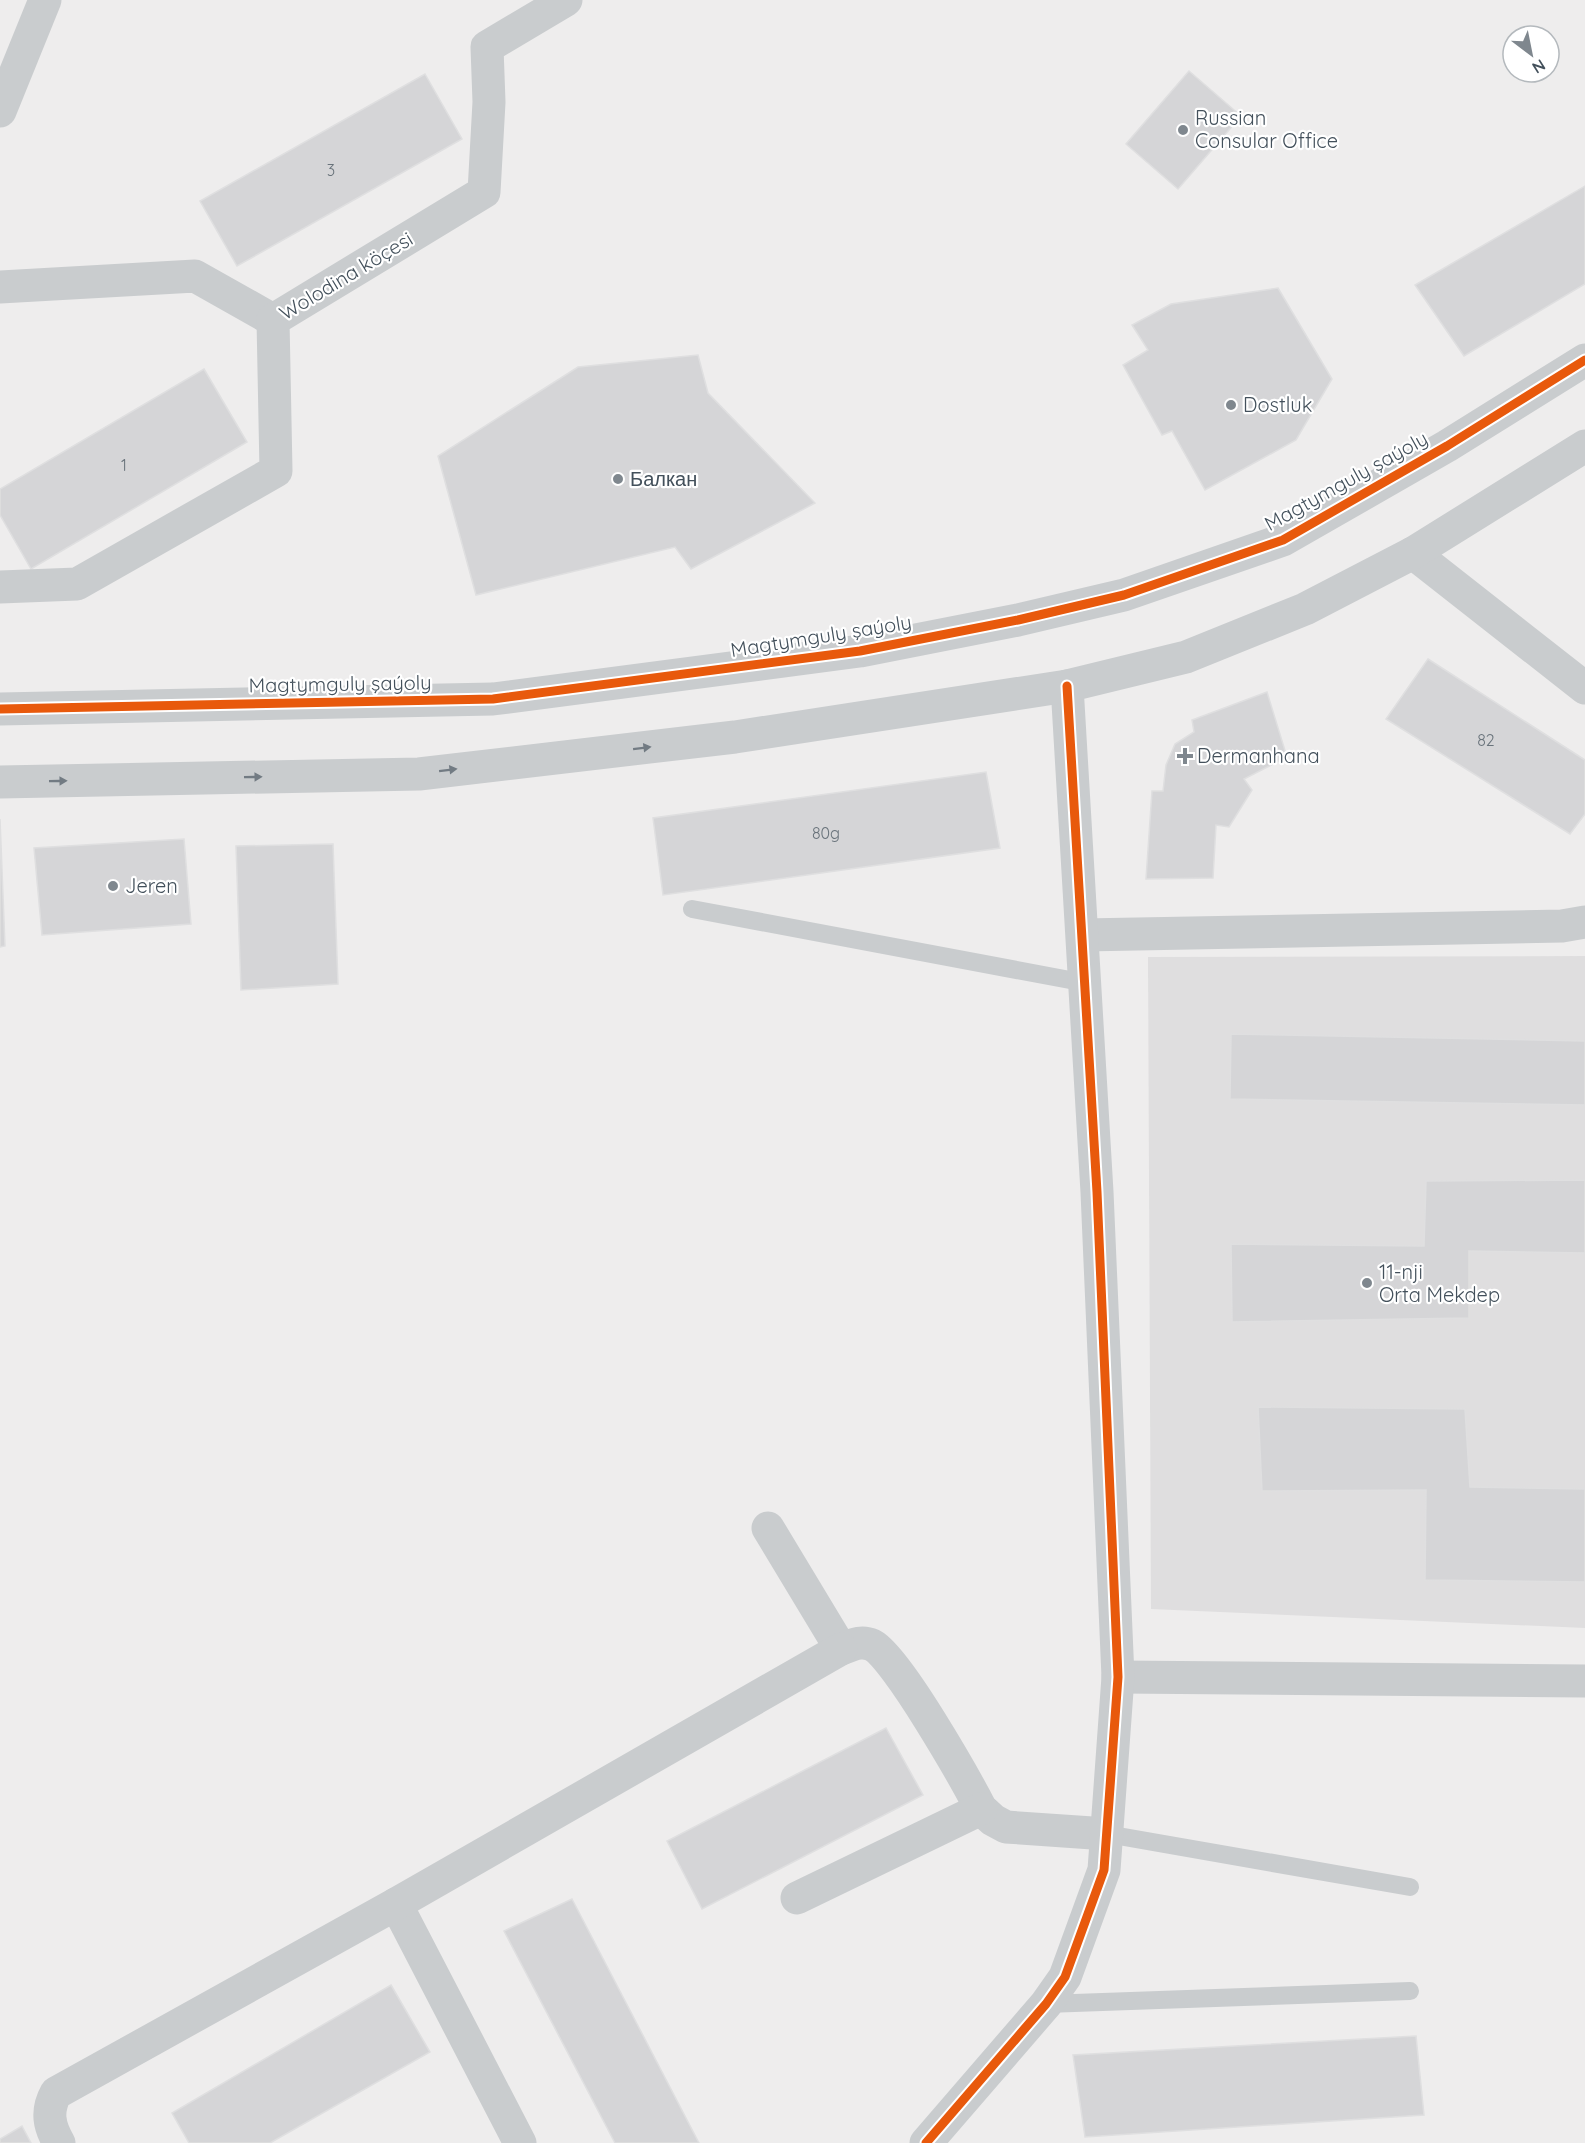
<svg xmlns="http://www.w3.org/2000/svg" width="1585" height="2143" viewBox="0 0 1585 2143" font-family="Quicksand,sans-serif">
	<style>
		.education { fill: #dfdedf }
		.building { fill: #d5d5d7; stroke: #dfdfe0; stroke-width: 1.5 }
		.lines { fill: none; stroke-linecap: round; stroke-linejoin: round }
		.service { stroke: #c9ccce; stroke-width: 18 }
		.minor { stroke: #c9ccce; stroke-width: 33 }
		.tertiary { stroke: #c9ccce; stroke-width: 33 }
		.cycleway-casing { stroke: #fff; stroke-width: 13 }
		.cycleway { stroke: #e8590c; stroke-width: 9 }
		.oneway { fill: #727b83 }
		.poi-dot { fill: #7f878e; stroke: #fff; stroke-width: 2 }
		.labels { text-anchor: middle; stroke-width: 4.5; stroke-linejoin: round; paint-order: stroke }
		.number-label { font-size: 16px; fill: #69737b }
		.poi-label { font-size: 20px; fill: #43505b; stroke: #fff; text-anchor: start }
		.street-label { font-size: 20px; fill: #43505b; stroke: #fff }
	</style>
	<rect width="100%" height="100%" fill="#eeeded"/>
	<polygon class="education" points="1585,956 1585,1628 1151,1609 1148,957"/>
	<g class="building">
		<polygon points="1189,71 1241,116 1178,189 1126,144"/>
		<polygon points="425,74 462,139 237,266 200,201"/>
		<polygon points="1585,186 1585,284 1464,356 1415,285"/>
		<polygon points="1278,288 1332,379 1296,440 1205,490 1172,431 1162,435 1123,365 1148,350 1132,325 1171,304"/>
		<polygon points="698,355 708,393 815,503 691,569 675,547 476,595 438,456 578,367"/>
		<polygon points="204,369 247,442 31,569 0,515 0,489"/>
		<polygon points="1428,659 1585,760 1585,814 1570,834 1386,719"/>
		<polygon points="1267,692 1287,757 1244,779 1252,790 1229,827 1216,825 1213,878 1146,879 1152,791 1163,791 1166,765 1175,744 1194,732 1192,720"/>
		<polygon points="986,772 1000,848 663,895 653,818"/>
		<polygon points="0,819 5,946 0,947"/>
		<polygon points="184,839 191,924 42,935 34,848"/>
		<polygon points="333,844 338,984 241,990 236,846"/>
		<polygon points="1231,1034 1585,1041 1585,1105 1230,1099"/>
		<polygon points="1585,1180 1585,1253 1469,1251 1469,1318 1232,1322 1231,1244 1424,1246 1426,1181"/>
		<polygon points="1258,1407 1465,1409 1470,1487 1585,1489 1585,1582 1425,1580 1426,1490 1262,1491"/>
		<polygon points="886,1728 923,1795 702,1909 667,1841"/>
		<polygon points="572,1899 699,2143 615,2143 504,1931"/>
		<polygon points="391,1985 430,2052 270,2143 189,2143 172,2113"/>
		<polygon points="1416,2036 1424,2115 1085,2137 1073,2055"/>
		<polygon points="22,2126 31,2143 0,2143 0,2139"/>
	</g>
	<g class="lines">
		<g class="service">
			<polyline points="692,909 1086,983"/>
			<polyline points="1107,1834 1410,1887"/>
			<polyline points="1046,2004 1410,1991"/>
		</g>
		<g class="minor">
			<polyline points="0,111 45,0"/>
			<polyline points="0,287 195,276 273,320"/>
			<polyline points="1413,553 1585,688"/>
			<polyline points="0,587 77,584 276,471 273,320 484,192 489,102 487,47 566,0"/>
			<polyline points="1083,935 1562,926 1585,922"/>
			<path d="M768 1528 841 1649C852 1645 861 1640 872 1645 896 1656 966 1780 981 1809L993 1820 1006 1827 1107 1834"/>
			<polyline points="1118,1677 1585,1681"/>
			<polyline points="797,1898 981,1809"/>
			<polyline points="396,1904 520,2143"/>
			<path d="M59 2143C49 2126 46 2111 56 2093L396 1904 841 1649"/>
			<polyline points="926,2143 1046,2004 1065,1977 1104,1870 1118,1677 1097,1192 1067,686"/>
		</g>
		<g class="tertiary">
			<polyline points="0,709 493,699 860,651 1018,620 1124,595 1283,540 1447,446 1585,360"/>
			<polyline points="0,782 419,774 735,737 1067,686 1186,657 1305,609 1413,553 1585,446"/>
		</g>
		<g class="cycleway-casing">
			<g id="cycleway">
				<polyline points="0,709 493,699 860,651 1018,620 1124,595 1283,540 1447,446 1585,360"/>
				<polyline points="926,2143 1046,2004 1065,1977 1104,1870 1118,1677 1097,1192 1067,686"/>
			</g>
		</g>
		<use href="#cycleway" class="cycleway"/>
	</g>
	<defs><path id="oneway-solid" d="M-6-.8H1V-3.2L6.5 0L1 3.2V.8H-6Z" transform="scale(1.5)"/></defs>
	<g class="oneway">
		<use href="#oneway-solid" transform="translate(642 748) rotate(-7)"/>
		<use href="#oneway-solid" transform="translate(448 770) rotate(-7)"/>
		<use href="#oneway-solid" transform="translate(253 777) rotate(-1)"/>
		<use href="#oneway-solid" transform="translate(58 781) rotate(-1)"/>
	</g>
	<g class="poi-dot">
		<circle cx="1183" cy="130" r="6"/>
		<circle cx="1231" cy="405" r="6"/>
		<circle cx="618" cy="479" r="6"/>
		<path d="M1182 747h6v6h6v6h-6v6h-6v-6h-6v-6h6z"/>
		<circle cx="113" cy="886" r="6"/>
		<circle cx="1367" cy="1283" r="6"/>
	</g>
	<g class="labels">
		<g class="number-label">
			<text x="331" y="176">3</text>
			<text x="124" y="471">1</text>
			<text x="1486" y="746">82</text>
			<text x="826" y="839">80g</text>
		</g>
		<g class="poi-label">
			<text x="1195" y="125">Russian<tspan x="1195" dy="23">Consular Office</tspan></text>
			<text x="1243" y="412">Dostluk</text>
			<text x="630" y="486">Балкан</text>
			<text x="1197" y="763">Dermanhana</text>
			<text x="125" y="893">Jeren</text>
			<text x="1379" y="1279">11-nji<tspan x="1379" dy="23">Orta Mekdep</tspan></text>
		</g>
		<g class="street-label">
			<text transform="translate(346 276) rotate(-31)" y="7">Wolodina köçesi</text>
			<text transform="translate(1346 481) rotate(-29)" y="7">Magtymguly şaýoly</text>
			<text transform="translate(821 636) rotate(-9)" y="7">Magtymguly şaýoly</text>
			<text transform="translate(340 684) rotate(-1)" y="7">Magtymguly şaýoly</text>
		</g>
	</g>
	<g transform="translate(1531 54) rotate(148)"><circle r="28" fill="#ffffff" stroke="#b4b9bd" stroke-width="1.5"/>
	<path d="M0-4.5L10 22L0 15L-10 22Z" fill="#7f878e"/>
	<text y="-9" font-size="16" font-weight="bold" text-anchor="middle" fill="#43505b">N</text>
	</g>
</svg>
